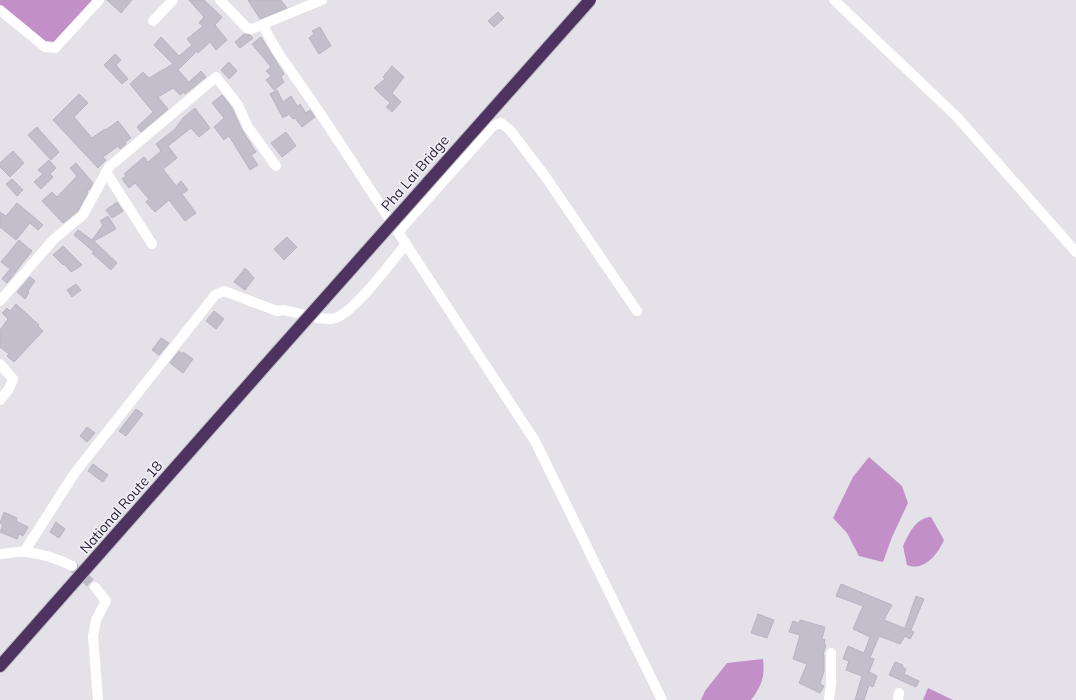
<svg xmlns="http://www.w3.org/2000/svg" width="1076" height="700" viewBox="0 0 1076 700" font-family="Mulish,sans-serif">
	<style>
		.water { fill: #c38fc8 }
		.building { fill: #c2beca; stroke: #b9b4c2 }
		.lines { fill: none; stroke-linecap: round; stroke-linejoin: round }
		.minor-tunnel { stroke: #bfbbc6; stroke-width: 10; stroke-dasharray: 10 5; stroke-linecap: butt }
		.highway-casing { stroke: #c0bdc3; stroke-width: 14 }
		.minor { stroke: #fff; stroke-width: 10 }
		.highway { stroke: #4c3360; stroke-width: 12 }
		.highway-bridge-casing { stroke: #c0bdc3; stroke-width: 14; stroke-linecap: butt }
		.highway-bridge { stroke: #4c3360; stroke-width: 12 }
		.labels { text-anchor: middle; stroke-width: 3; stroke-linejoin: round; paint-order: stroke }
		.street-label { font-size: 14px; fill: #2d2438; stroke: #f2f1f7 }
	</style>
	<rect width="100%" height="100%" fill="#e4e1e9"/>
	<g class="water">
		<polygon points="0,0 96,0 55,42 47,41 42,44 0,10"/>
		<polygon points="869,457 902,486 908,503 892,537 883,562 859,556 847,533 833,518 853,477"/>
		<path d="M931 517 944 540C938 554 924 572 907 565L903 546C909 534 915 518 931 517Z"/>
		<path d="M763 659C765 677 762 685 751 700H701L705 691 727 663Z"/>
		<polygon points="928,688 953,700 923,700"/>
	</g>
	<g class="building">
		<polygon points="107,0 132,0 121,13"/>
		<polygon points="189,0 204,0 222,17 215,25 227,40 216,50 210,42 198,53 197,51 178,70 189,82 201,71 206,77 185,94 184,92 180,95 173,88 158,97 168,109 141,132 137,127 153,112 130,84 143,72 149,78 173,64 154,45 161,37 179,56 192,45 187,39 203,26 199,23 204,17"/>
		<polygon points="248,0 281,0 287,8 260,19"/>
		<polygon points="498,12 504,18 494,27 488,21"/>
		<polygon points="320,27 331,46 319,54 309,38 314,34 312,31"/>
		<polygon points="244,34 250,35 253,38 240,48 235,42"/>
		<polygon points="261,37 284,74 281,77 284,82 274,90 266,80 271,76 266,71 271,67 252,44"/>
		<polygon points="115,54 121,60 116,65 128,79 122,84 104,65"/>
		<polygon points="229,62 237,71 229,79 221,70"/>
		<polygon points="392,66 404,77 392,93 401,102 392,112 386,107 390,103 374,88 385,79 383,77"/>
		<polygon points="277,90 283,102 291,96 298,107 300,104 306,113 310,110 315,117 302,127 295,118 293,119 289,114 283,118 270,94"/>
		<polygon points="79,94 88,103 74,117 92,138 105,129 106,130 118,121 131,138 125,142 126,144 120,149 118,146 103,157 106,160 98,168 53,120"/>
		<polygon points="222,95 232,108 242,130 256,152 251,155 258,165 250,170 229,136 224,140 214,127 224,118 212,103"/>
		<polygon points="195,108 210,128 199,137 191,128 168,146 177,158 163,169 176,186 181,181 188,190 182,194 196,213 185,221 169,200 155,212 146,202 149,199 135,183 129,188 122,179 126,176 124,174 144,157 148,162 161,151 156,144 175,129 183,118"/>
		<polygon points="37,127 59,152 51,160 28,135"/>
		<polygon points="286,132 296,146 282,157 271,143"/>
		<polygon points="13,151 24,163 10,177 0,167 0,163"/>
		<polygon points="49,160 56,168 50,174 53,177 41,189 34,182 43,174 38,170"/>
		<polygon points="76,163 93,183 90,189 86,191 88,192 78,211 63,223 42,201 52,192 57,197 77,176 70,168"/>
		<polygon points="12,179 23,190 17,196 6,184"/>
		<polygon points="117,202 123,211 112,218 106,210"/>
		<polygon points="17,203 43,225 38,230 30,223 16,240 0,227 0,212 6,216"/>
		<polygon points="108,216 116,229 94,241 117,263 111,270 92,253 94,252 74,235 78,230 92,240 103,225 100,221"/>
		<polygon points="287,237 297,247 284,260 274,249"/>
		<polygon points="19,240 32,251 7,283 2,279 10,269 1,262"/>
		<polygon points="63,246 82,265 71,272 64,264 63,265 53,255"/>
		<polygon points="245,268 254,278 245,290 234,282"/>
		<polygon points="30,277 35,281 28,291 29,292 25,299 17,292"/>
		<polygon points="76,284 81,290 72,297 67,290"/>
		<polygon points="16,304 39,325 38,326 43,331 14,362 7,356 9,354 0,347 0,330 8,319 2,313 7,308 10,311"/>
		<polygon points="214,311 224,319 216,329 206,321"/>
		<polygon points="161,338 169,343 159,355 152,350"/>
		<polygon points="179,351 182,354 183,352 193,359 183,373 170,363"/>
		<polygon points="136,409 143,414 126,436 119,431"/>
		<polygon points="87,427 95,433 87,442 80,436"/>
		<polygon points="93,464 108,475 103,482 88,471"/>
		<polygon points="4,512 17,518 16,521 28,527 23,536 19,534 17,539 0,532 3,525 0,523"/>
		<polygon points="56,522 65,529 59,538 50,532"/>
		<polygon points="841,584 892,605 884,620 914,632 910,639 905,636 900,644 879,636 870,658 874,659 869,672 877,676 873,687 869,685 864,700 855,700 862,676 846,670 849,661 843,659 848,646 864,653 870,637 853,629 863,606 836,596"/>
		<polygon points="916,596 924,599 911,630 905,628"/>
		<polygon points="758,614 774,620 767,638 751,633"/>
		<polygon points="800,620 825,627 822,639 825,640 824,644 826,645 823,654 824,655 824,671 820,684 824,686 820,693 799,683 807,664 793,659 800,635 789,632 793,621 799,623"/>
		<polygon points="895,662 903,665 902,667 906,669 904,674 919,681 916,687 889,675"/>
	</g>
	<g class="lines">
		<polyline class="minor-tunnel" points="72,566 95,587"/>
		<g class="highway-casing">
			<polyline id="highway" points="0,666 264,367"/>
		</g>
		<g class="minor">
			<polyline points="220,0 247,28 252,29 322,0"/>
			<polyline points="834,0 957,117 1076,252"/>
			<polyline points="0,10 45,47 55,48 99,0"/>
			<polyline points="153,21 173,0"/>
			<polyline points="263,26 277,51 320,113 535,441 662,700"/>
			<polyline points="106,172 152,244"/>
			<polyline points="398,232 493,126 501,123 510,130 545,176 637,311"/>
			<polyline points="0,301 54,239 83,215 109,167 216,77 238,105 248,127 276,166"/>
			<polyline points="0,364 13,379 9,389 0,400"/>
			<path d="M24 552 74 474 215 295 224 291 277 311 283 310C296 312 323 322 335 318 354 313 392 261 406 244"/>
			<path d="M0 554C8 554 18 551 26 552 42 554 57 558 72 566"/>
			<polyline points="95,587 106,601 96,620 93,636 98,700"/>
			<polyline points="829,700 831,683 831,653"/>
			<polyline points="898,700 899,693"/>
		</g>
		<use href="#highway" class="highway"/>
		<g class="highway-bridge-casing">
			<polyline id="highway-bridge" points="264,367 590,0"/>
		</g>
		<use href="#highway-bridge" class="highway-bridge"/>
	</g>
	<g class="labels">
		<g class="street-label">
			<text transform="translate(415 173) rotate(-49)" y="5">Pha Lai Bridge</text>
			<text transform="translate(121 507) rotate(-49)" y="5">National Route 18</text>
		</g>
	</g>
</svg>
